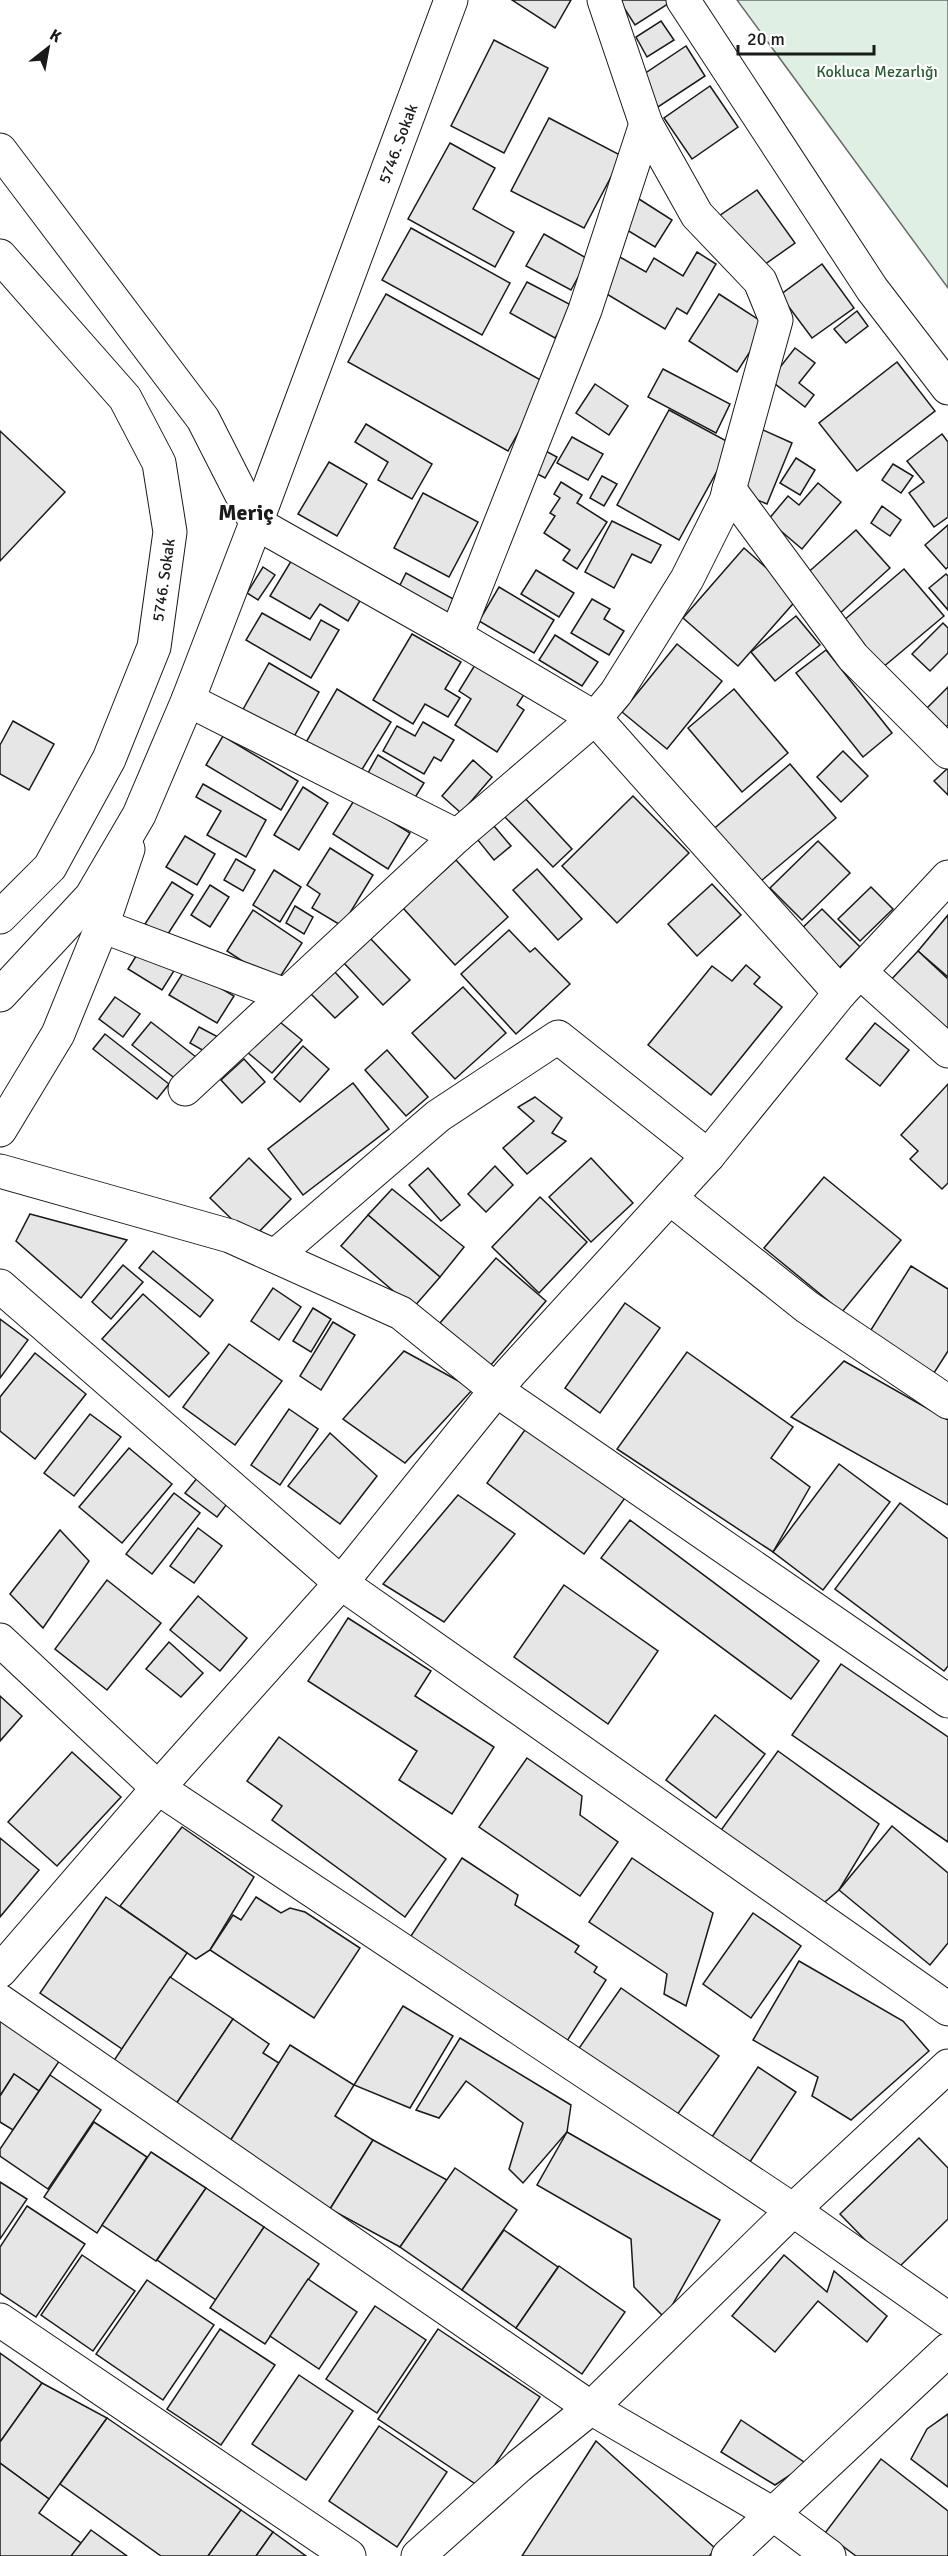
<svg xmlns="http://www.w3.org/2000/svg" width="948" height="2556" viewBox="0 0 948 2556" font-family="Signika,sans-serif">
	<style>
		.green { fill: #e0efe3; stroke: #6a6a6a; stroke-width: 1.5 }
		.building { fill: #e6e6e6; stroke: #1a1a1a; stroke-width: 1.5 }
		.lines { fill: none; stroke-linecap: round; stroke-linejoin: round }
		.minor-casing { stroke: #1a1a1a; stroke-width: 35 }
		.tertiary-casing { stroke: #1a1a1a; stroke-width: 35 }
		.secondary-casing { stroke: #1a1a1a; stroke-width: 35 }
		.minor { stroke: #fff; stroke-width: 33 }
		.tertiary { stroke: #fff; stroke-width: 33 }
		.secondary { stroke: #fff; stroke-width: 33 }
		.labels { text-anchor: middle; stroke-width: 4.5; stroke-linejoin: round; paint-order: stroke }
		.park-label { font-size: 16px; fill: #2b5a34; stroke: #fff }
		.street-label { font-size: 16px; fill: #1a1a1a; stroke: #fff }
		.district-label { font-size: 22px; font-weight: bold; fill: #1a1a1a; stroke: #fff }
	</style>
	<rect width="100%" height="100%" fill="#fff"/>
	<polygon class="green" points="737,0 948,0 948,288"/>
	<g class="building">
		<polygon points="512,0 571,0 555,28"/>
		<polygon points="619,0 674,0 635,25"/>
		<polygon points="661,21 674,40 647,57 636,37"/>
		<polygon points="494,40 548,68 504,153 451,126"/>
		<polygon points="686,46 705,76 658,107 638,78"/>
		<polygon points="710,86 738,127 692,159 664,118"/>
		<polygon points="549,118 622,156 584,228 511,191"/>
		<polygon points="450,143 495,168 473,209 514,232 495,267 408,219"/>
		<polygon points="757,190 795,243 757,270 719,216"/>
		<polygon points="639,199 672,220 655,247 622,227"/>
		<polygon points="411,228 510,283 482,335 382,280"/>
		<polygon points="544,234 588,259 571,290 526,266"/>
		<polygon points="697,252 716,264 687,314 677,308 665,329 600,290 620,257 646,272 654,258 683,276"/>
		<polygon points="822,264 854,308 812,338 780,295"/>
		<polygon points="527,282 573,306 555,338 510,313"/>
		<polygon points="386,294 546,383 508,451 348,362"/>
		<polygon points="719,294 767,325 737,372 689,341"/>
		<polygon points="857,311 868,326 846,343 834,329"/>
		<polygon points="795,348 815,363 799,383 814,395 805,407 770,380"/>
		<polygon points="897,362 935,411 857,471 819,423"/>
		<polygon points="663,369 730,404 716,433 648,397"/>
		<polygon points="595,384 628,406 609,435 576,413"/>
		<polygon points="669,410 732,444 679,540 617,505"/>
		<polygon points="366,424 432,464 412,499 378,480 388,462 355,442"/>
		<polygon points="761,429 792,443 767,504 736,491"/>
		<polygon points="0,431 65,492 0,561"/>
		<polygon points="942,434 948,442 948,517 934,527 909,493 924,482 907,461"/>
		<polygon points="572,437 603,454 588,480 557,463"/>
		<polygon points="542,449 557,457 545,478 530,470"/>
		<polygon points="796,458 815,470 800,495 780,483"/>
		<polygon points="329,462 367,484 337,536 298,514"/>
		<polygon points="893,464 913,476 901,493 882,480"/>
		<polygon points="602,476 617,484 604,506 590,498"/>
		<polygon points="561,482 582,495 577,503 607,522 577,569 563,560 570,550 544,533 555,516 550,513 560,498 554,494"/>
		<polygon points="818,483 841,502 802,549 768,520 788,496 799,505"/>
		<polygon points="423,493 478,522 449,577 394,548"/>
		<polygon points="882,506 901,520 890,536 871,523"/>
		<polygon points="612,521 661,545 651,563 632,554 614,588 585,572"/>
		<polygon points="948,525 948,567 946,569 925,545"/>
		<polygon points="856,530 890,568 838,615 804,576"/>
		<polygon points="744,548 799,597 738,666 683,618"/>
		<polygon points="296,553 364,594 348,621 320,604 310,619 270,596"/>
		<polygon points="361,564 400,585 406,573 457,601 446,621"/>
		<polygon points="263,567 275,575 258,600 247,593"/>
		<polygon points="904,569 944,616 882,668 843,621"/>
		<polygon points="536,570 574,593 559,617 521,594"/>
		<polygon points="946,574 948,576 948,610 929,588"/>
		<polygon points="499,587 554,620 534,653 479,621"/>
		<polygon points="592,599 610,609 604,619 624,631 609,655 571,633"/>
		<polygon points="262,613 310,640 321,620 339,630 311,678 246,640"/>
		<polygon points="796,616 820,645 775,681 751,652"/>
		<polygon points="943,623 948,628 948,653 930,671 912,654"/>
		<polygon points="412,634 461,662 445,689 460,698 448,717 425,704 413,724 373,700"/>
		<polygon points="555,635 598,662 582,686 539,660"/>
		<polygon points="677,644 722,681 667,749 622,712"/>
		<polygon points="826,650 892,733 863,757 796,673"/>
		<polygon points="478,660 527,690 517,705 524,710 497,752 455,725 471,699 459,691"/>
		<polygon points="269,663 319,692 291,742 241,713"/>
		<polygon points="948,687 948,725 945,728 927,708"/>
		<polygon points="337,689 391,722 358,776 305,744"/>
		<polygon points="734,689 788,753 742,792 688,728"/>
		<polygon points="13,721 54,744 29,790 0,774 0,745"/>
		<polygon points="423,722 454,740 441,761 434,757 424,774 383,751 397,726 415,736"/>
		<polygon points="223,736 298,781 281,810 206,765"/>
		<polygon points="843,751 868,776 841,802 817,777"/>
		<polygon points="378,755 424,783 408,809 363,782"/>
		<polygon points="473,760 492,777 461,813 442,796"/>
		<polygon points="790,764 836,818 755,886 710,832"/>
		<polygon points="948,768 948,795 934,781"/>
		<polygon points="203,784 266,820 246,857 207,835 221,811 196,797"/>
		<polygon points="303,787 328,803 299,850 274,835"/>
		<polygon points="523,796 572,849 553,867 503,815"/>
		<polygon points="633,796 689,853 617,923 562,866"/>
		<polygon points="355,799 410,833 388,869 333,834"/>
		<polygon points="494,826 511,846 494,860 477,839"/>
		<polygon points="185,836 215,854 197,885 166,867"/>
		<polygon points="818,841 850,873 802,920 770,888"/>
		<polygon points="330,848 373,875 342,926 312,908 320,894 307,885"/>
		<polygon points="236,859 255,870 243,891 224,880"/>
		<polygon points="456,860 508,917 455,965 403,908"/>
		<polygon points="537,869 582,919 558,940 513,890"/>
		<polygon points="274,870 301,887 280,922 253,905"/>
		<polygon points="172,882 193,895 166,937 145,924"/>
		<polygon points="712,884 741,915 697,956 668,924"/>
		<polygon points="210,885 229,897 210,927 191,915"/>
		<polygon points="871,887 893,909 860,941 838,919"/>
		<polygon points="295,906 313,917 304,934 286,923"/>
		<polygon points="822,909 860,947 836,971 798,932"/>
		<polygon points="253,910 302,943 276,983 227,951"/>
		<polygon points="948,915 948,977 918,951"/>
		<polygon points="509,930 530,952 535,948 570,984 516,1034 461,974"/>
		<polygon points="369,937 410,980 383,1005 343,962"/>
		<polygon points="143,945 177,966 162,990 128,969"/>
		<polygon points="918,951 948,979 948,1038 888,983"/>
		<polygon points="746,965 760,977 754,984 782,1007 711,1095 648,1045 712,966 732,981"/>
		<polygon points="186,968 234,996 217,1023 169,995"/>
		<polygon points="333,970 358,997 335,1018 309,992"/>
		<polygon points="463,987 506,1033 455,1079 412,1033"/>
		<polygon points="115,997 140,1014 123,1037 99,1019"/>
		<polygon points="275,1018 302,1040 272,1073 247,1052"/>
		<polygon points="151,1022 196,1057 177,1080 132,1045"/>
		<polygon points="875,1023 909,1050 880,1086 846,1059"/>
		<polygon points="199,1027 220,1038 211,1055 190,1043"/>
		<polygon points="105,1034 169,1084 157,1099 93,1049"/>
		<polygon points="303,1046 329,1069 300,1102 274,1079"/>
		<polygon points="387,1050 428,1097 406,1116 365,1070"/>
		<polygon points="244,1059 265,1082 242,1103 221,1080"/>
		<polygon points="353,1083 389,1129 303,1195 268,1149"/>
		<polygon points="948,1084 948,1183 942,1189 910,1159 918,1151 901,1135"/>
		<polygon points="535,1097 562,1118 552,1133 566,1141 527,1174 503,1148 534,1121 518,1107"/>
		<polygon points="249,1158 291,1199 252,1239 210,1198"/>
		<polygon points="591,1158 633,1203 591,1242 549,1197"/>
		<polygon points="495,1166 513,1185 486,1212 468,1194"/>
		<polygon points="428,1168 460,1205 441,1221 409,1185"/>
		<polygon points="824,1177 901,1240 842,1312 764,1248"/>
		<polygon points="392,1189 464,1247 440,1277 368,1215"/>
		<polygon points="540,1197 587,1242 539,1293 492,1247"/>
		<polygon points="30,1214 127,1240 81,1298 16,1241"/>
		<polygon points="368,1215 440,1277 413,1308 341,1246"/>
		<polygon points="153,1251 213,1300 200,1317 139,1268"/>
		<polygon points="496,1258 546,1301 490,1366 440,1323"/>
		<polygon points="123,1265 143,1282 111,1319 92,1302"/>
		<polygon points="911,1266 948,1289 948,1351 934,1373 869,1333"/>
		<polygon points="273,1288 301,1307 279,1340 251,1321"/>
		<polygon points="143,1294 209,1353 169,1397 102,1339"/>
		<polygon points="625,1303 660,1328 600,1413 565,1388"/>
		<polygon points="313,1308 331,1319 311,1352 293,1341"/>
		<polygon points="0,1319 28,1340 0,1378"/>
		<polygon points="333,1322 355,1335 321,1390 300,1376"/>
		<polygon points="229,1344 282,1381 235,1445 183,1407"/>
		<polygon points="404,1351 473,1389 405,1463 343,1419"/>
		<polygon points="687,1352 793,1427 771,1458 810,1487 773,1552 617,1449"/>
		<polygon points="35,1353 86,1394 35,1459 0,1431 0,1397"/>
		<polygon points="844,1361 948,1420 948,1505 791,1417"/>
		<polygon points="289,1409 318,1429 280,1485 251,1465"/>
		<polygon points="90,1414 121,1437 74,1496 44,1473"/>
		<polygon points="527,1427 625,1498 584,1554 487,1483"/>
		<polygon points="330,1433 377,1476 340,1524 288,1486"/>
		<polygon points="129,1448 172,1484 122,1543 79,1507"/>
		<polygon points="839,1464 890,1502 823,1590 773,1552"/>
		<polygon points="198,1477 230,1500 217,1517 185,1493"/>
		<polygon points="174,1493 200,1513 152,1574 126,1554"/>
		<polygon points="458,1495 515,1534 444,1622 383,1584"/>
		<polygon points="900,1503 948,1539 948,1666 944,1671 835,1589"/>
		<polygon points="630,1520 819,1661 791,1699 601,1558"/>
		<polygon points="198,1528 222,1546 194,1583 170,1566"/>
		<polygon points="60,1530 89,1561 43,1628 10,1594"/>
		<polygon points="107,1580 161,1623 107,1690 55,1649"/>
		<polygon points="564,1585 658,1651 608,1724 514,1657"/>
		<polygon points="198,1596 247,1638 220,1671 170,1630"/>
		<polygon points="348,1618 431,1671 415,1696 494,1747 452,1814 399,1780 417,1751 308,1681"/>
		<polygon points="169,1642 203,1673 181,1697 146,1669"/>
		<polygon points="841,1664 948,1737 948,1842 792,1735"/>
		<polygon points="0,1696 22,1716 0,1741"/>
		<polygon points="715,1715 765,1754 716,1818 666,1780"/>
		<polygon points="279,1737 446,1859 405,1917 272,1820 282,1806 247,1781"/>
		<polygon points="778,1751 879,1824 839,1890 820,1906 719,1833"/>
		<polygon points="72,1752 121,1797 57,1866 8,1822"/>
		<polygon points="527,1758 582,1796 580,1815 618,1842 580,1896 479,1827"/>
		<polygon points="892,1826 948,1873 948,1943 930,1965 839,1890"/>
		<polygon points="182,1827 254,1877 210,1950 196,1959 120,1906"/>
		<polygon points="0,1838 39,1870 0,1917"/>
		<polygon points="462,1858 518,1895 515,1905 579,1946 575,1952 597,1967 594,1972 606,1980 567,2041 409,1939"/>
		<polygon points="632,1858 713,1913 686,2006 664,1994 667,1974 589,1922"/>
		<polygon points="106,1897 187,1953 122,2049 40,1993"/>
		<polygon points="256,1897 281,1913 290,1908 305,1912 360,1948 314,2018 210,1950 233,1915 241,1920"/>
		<polygon points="753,1913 801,1946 751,2018 703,1984"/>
		<polygon points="799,1961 903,2021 929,2051 851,2120 812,2096 818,2077 753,2040"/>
		<polygon points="170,1977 233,2019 176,2104 113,2062"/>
		<polygon points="621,1988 719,2056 672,2122 575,2054"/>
		<polygon points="403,2006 453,2036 410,2108 354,2085"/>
		<polygon points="0,2019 60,2060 39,2091 14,2074 0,2096"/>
		<polygon points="233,2019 269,2044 263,2053 279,2063 227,2146 176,2104"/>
		<polygon points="460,2038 571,2105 567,2132 523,2183 509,2169 523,2123 466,2081 439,2118 416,2110"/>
		<polygon points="290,2045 354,2085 335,2116 373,2140 330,2209 227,2146"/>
		<polygon points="758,2067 796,2092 744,2171 706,2146"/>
		<polygon points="14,2074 39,2091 13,2130 0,2122 0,2096"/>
		<polygon points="50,2075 101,2110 48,2189 0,2156 0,2149"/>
		<polygon points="94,2122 147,2157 97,2233 44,2197"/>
		<polygon points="567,2132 720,2220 665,2318 634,2287 631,2239 537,2185"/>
		<polygon points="919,2138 948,2168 948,2219 895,2271 840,2214"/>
		<polygon points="373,2140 447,2180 400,2247 330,2209"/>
		<polygon points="151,2152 206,2188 156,2261 102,2225"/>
		<polygon points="455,2168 517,2210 462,2290 400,2247"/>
		<polygon points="0,2182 27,2199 0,2239"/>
		<polygon points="206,2188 264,2227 216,2300 157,2260"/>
		<polygon points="27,2206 85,2244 36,2317 0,2293 0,2247"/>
		<polygon points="264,2227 319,2264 265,2344 210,2308"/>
		<polygon points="504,2230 558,2267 516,2328 462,2290"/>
		<polygon points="82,2255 135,2291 93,2351 41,2315"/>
		<polygon points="784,2255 827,2292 834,2271 887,2316 867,2342 818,2301 775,2352 732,2316"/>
		<polygon points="559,2266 625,2312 582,2374 516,2328"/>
		<polygon points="308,2279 357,2312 319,2369 270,2336"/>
		<polygon points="147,2280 214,2325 163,2400 96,2354"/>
		<polygon points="375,2306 426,2340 377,2413 326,2379"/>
		<polygon points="220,2329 275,2365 221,2445 167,2409"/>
		<polygon points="438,2329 540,2397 480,2487 378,2419"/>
		<polygon points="0,2353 42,2383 0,2442"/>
		<polygon points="299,2375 353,2411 306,2480 252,2444"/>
		<polygon points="42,2383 107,2418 49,2499 0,2463 0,2442"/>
		<polygon points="948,2414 948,2487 911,2459 927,2429"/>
		<polygon points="107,2418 241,2510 208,2556 161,2556 60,2484"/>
		<polygon points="741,2420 807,2464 775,2485 721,2452"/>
		<polygon points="379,2426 447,2472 397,2547 329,2501"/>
		<polygon points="596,2441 716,2549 709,2556 522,2556"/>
		<polygon points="881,2459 948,2511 948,2556 856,2556 825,2533"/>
		<polygon points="0,2463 49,2499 39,2513 81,2543 72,2556 0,2556"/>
		<polygon points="241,2510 273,2532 256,2556 208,2556"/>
		<polygon points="91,2530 127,2556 71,2556"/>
		<polygon points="273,2532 306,2556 256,2556"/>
	</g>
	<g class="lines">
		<g class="minor-casing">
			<g id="minor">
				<polyline points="683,0 872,289 948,388"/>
				<polyline points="729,489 853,657 948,752"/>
				<polyline points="256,523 456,636"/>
				<polyline points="188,700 457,836"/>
				<polyline points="102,926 285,995"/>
				<polyline points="860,972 948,1051"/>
				<polyline points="840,993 948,877"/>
				<polyline points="185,1089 457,836 595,718 616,693 687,579 726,501 776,320 760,281 697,215 646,124 604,0"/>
				<polyline points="0,1130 58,1034 102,926 128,849"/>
				<polyline points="0,1171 230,1236 401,1313 496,1390 948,1701"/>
				<polyline points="670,1198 807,1307 948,1402"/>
				<polyline points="275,1256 438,1116 558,1037 708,1156"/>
				<polyline points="0,1286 341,1583 948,2009"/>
				<polyline points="0,1640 158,1788 793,2210 948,2319"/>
				<polyline points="0,1971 158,1788 341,1583 510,1373 708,1156 840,993 595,718 456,636 585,310 646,124"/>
				<polyline points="0,2001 591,2408 773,2514 829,2556"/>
				<polyline points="0,2320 349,2556"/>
				<polyline points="418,2556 519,2466 591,2408 793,2210 948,2066"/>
				<polyline points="728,2556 948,2350"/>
			</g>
		</g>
		<g class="tertiary-casing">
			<g id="tertiary">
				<path id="s1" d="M256 523 451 0"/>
			</g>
		</g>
		<g class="secondary-casing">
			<g id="secondary">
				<polyline points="0,150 203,419 256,523 188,700 139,815 91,897 0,995"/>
				<polyline points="0,256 125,398 159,463 170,532 154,647 109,759 50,867 0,917"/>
			</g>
		</g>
		<use href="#minor" class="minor"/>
		<use href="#tertiary" class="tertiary"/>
		<use href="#secondary" class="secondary"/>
	</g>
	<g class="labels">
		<g class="park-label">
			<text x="877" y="77">Kokluca Mezarlığı</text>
		</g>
		<g class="street-label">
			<text dy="6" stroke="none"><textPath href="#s1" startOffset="405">5746. Sokak</textPath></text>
			<text transform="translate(163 580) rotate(-82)" y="6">5746. Sokak</text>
		</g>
		<g class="district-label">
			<text x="246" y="520">Meriç</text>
		</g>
	</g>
	<g transform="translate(48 48) rotate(31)" stroke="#ffffff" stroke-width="4.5" paint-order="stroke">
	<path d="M0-4.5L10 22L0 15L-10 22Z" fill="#1a1a1a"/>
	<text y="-9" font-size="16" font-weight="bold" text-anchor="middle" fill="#1a1a1a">K</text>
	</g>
	<path d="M738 45v9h136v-9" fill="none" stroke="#1a1a1a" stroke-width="3"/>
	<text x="747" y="45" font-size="18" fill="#1a1a1a" stroke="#ffffff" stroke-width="4.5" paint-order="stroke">20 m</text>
</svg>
